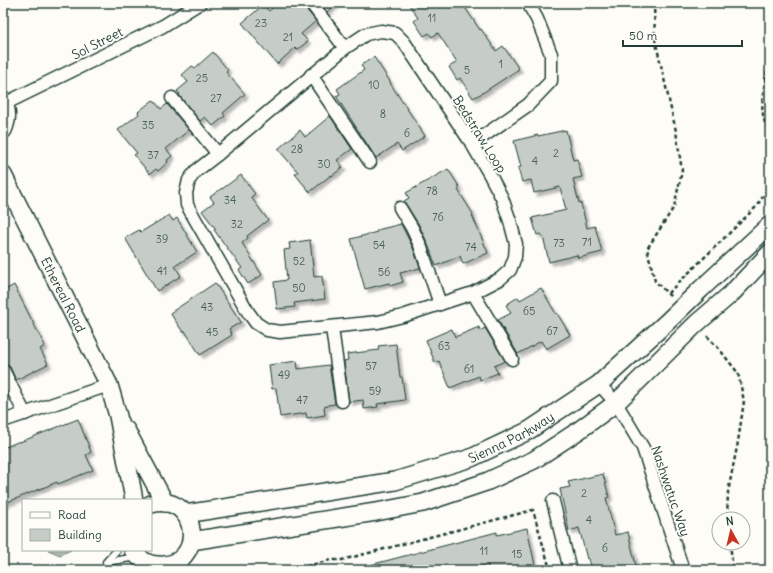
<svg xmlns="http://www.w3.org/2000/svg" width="773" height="573" viewBox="0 0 773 573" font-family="Delius,sans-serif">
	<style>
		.water { fill: #aeb8b1; stroke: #75877f }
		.building { fill: #c6cdc7; stroke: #1f3d34; filter: url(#shadow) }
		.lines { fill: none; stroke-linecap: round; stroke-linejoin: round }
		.lane-casing { stroke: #1f3d34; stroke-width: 9 }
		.street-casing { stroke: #1f3d34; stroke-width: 15 }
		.secondary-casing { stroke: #1f3d34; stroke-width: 20 }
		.path { stroke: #1f3d34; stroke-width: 2.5; stroke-dasharray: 4 3; stroke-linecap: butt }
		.lane { stroke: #fdfcf7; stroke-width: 6 }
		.street { stroke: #fdfcf7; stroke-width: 12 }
		.secondary { stroke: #fdfcf7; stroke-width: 17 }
		.labels { text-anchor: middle; stroke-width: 4; stroke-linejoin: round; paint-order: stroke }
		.number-label { font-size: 11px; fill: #496159 }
		.street-label { font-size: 13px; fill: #1f3d34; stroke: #fdfcf7 }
	</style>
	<defs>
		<filter id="shadow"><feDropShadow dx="3.5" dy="3.5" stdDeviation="1" flood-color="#0004"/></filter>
	</defs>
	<rect width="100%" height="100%" fill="#fdfcf7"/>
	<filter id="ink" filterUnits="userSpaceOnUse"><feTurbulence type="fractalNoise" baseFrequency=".025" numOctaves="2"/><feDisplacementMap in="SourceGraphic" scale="8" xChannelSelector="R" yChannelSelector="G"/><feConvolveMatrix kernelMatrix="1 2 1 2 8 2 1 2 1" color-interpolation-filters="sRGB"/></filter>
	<g filter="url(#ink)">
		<polygon class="water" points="48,550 71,550 60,555"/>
		<g class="building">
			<polygon points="278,3 304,3 305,8 316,21 301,34 308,41 297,50 295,48 277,64 242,23 263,5 269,11"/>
			<polygon points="320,3 337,3 327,12"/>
			<polygon points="408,3 462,3 480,30 481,29 496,51 503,46 519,69 484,92 473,98 460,78 457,80 449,67 457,62 438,33 432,37 429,33 424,36 414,21 418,18"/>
			<polygon points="213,52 228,70 226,72 245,94 223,113 225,116 213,126 205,117 200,121 179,95 180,94 177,91 188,82 182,75 192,66 195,68"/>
			<polygon points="374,57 391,83 390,83 425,136 402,151 397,144 376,158 336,96 340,94 337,89 364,70 361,65"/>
			<polygon points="153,100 161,109 167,104 189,130 166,149 172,156 167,160 168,162 158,171 156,169 150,174 134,155 137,153 118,130 139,114 138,112"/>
			<polygon points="330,116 352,149 337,160 343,167 332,176 331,175 310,192 295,174 298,172 278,149 300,130 305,137"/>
			<polygon points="566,130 573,160 577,159 582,177 573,179 579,203 581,203 587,228 595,226 602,252 578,258 577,255 549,262 543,236 542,236 541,234 537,235 532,218 566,210 560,187 534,193 531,180 522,182 518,168 521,167 514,141 538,135 538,136"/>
			<polygon points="448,169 460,188 458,190 473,214 472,215 488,253 463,264 460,256 436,266 427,242 419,225 404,201 409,198 406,193"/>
			<polygon points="241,175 255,194 251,197 268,220 247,236 248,238 242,243 262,275 248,284 239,270 242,268 214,230 216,229 202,211 214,202 210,197 222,188 222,189"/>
			<polygon points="169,215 173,221 177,218 197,252 175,266 181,276 157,291 125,238 139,230 141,232"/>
			<polygon points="401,224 413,248 420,268 400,273 403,282 390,286 389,283 365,289 351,239 377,232 377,230"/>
			<polygon points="310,240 314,277 322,276 325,299 294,303 295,307 277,309 274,282 287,280 284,250 290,249 289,243"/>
			<polygon points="215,283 241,322 229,329 232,335 200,355 185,331 183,332 170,313"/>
			<polygon points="14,285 45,346 40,349 48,364 16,380 10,367 7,364 5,363 3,360 3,291"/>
			<polygon points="541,288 556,314 557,313 570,335 546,349 541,341 518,354 498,320 511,313 506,305 518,297 520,300"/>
			<polygon points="479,327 480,331 485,328 505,361 494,366 498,373 480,380 479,376 450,388 439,361 435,363 426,340 452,329 455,337"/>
			<polygon points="396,344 400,377 402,377 405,400 377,404 378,407 364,409 363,400 349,402 344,361 348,360 347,354 379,350 378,346"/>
			<polygon points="297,361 298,369 329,365 335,404 328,405 328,406 324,407 325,415 307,418 306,413 280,417 276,388 272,389 269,365"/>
			<polygon points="78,419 91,452 86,455 93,470 58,484 57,482 3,504 3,448 20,441 20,442"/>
			<polygon points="603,474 609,497 606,498 615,535 628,532 637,570 591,570 588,558 587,559 579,528 569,531 560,489 570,487 568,482"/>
			<polygon points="527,528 536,570 489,570 488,565 469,570 367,570 366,566 497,532 497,535"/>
		</g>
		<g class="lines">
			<g class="lane-casing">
				<polyline id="lane" points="117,550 106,562 131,558 134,553"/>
			</g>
			<g class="street-casing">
				<g id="street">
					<polyline points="311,3 345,48"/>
					<polygon points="381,31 395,33 404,42 472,144 490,175 502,198 510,221 516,244 515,257 510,270 500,279 473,293 403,316 378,322 280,332 267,330 256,323 248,312 187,205 186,193 189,180 196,171 218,154 345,48 366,34"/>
					<polyline points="311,75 370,162"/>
					<polyline points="172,98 218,154"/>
					<polyline points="4,104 163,26 200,3"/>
					<polyline points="472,144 528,105 551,81 551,54 537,19 528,3"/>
					<polyline points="400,208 412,228 420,245 440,304"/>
					<polyline points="473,293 512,359"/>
					<polyline points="332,328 342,401"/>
					<polyline points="3,370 25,414"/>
					<polyline points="599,384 616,403 643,448 683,570"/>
					<polyline points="3,421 109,385"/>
					<polyline points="553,501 570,570"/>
				</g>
			</g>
			<g class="secondary-casing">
				<g id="secondary">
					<path d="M3 102C8 111 7 121 3 130"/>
					<path id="s1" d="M3 175 109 385 118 416 132 489 134 500"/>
					<polyline points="126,430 165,503"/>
					<path id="s2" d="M185 514 395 481 471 458 528 431 599 384 667 322 701 289 770 225"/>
					<polyline points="191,541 376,512 423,503 486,482 534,460 578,431 616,403 696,324 732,293 770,253"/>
					<path d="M133 550C139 559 148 565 158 565 206 569 201 491 151 504"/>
				</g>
			</g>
			<g class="path">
				<polyline points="654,3 655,39 676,131 682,171 674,207 647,249 655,281 671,297"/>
				<path d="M770 57C766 81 755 110 770 133"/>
				<polyline points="668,293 756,207 770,186"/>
				<polyline points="707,336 720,350 738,373 744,401 738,442 728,492 727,519"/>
				<polyline points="730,543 733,570"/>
				<polyline points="293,570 330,560 342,560 533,510 549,566 555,570"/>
			</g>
			<use href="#lane" class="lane"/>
			<use href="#street" class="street"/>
			<use href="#secondary" class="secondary"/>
		</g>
	</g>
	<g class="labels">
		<g class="number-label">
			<text x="432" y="22">11</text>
			<text x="261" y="27">23</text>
			<text x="288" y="41">21</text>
			<text x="501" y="68">1</text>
			<text x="467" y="74">5</text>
			<text x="202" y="82">25</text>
			<text x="374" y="89">10</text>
			<text x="216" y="102">27</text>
			<text x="383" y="118">8</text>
			<text x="148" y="129">35</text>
			<text x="407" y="137">6</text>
			<text x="297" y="153">28</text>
			<text x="556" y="157">2</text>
			<text x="153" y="159">37</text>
			<text x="535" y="165">4</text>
			<text x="324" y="168">30</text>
			<text x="432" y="195">78</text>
			<text x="230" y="204">34</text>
			<text x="438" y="221">76</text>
			<text x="237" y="228">32</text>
			<text x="162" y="243">39</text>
			<text x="587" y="246">71</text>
			<text x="559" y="247">73</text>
			<text x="379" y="249">54</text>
			<text x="471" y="251">74</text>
			<text x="299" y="265">52</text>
			<text x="162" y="275">41</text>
			<text x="384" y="276">56</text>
			<text x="299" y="292">50</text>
			<text x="207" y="311">43</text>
			<text x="529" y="315">65</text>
			<text x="552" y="335">67</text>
			<text x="212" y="336">45</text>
			<text x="444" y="350">63</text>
			<text x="371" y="370">57</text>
			<text x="469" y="373">61</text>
			<text x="284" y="379">49</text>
			<text x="375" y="395">59</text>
			<text x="302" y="404">47</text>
			<text x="584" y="497">2</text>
			<text x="589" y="524">4</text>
			<text x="605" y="552">6</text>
			<text x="484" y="555">11</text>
			<text x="517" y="558">15</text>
		</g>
		<g class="street-label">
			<text transform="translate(97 43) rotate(-27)" y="5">Sol Street</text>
			<text transform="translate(480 134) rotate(58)" y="5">Bedstraw Loop</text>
			<text dy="5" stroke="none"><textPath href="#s1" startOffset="134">Ethereal Road</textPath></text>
			<text dy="5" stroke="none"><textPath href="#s2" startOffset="337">Sienna Parkway</textPath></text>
			<text transform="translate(671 491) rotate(71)" y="5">Nashwatuc Way</text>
		</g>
	</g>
	<rect width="773" height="573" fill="none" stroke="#fdfcf7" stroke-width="16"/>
	<rect x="8" y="8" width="757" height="557" fill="none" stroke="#1f3d34" stroke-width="1.5" filter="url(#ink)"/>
	<rect x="22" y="499" width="130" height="52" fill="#fdfcf7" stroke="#a4b0a9"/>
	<rect x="30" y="512" width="20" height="6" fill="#fdfcf7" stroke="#a4b0a9"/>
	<text x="58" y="519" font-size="12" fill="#1f3d34">Road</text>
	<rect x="30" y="529" width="20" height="12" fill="#c6cdc7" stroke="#a4b0a9"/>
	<text x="58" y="539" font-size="12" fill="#1f3d34">Building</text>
	<g transform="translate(731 531) rotate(352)"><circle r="19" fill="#fdfcf7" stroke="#a4b0a9"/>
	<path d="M0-3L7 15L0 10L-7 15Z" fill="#c8321e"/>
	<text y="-6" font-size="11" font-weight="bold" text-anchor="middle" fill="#1f3d34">N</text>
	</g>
	<path d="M623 40v6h119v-6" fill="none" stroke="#1f3d34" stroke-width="2"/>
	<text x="629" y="40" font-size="12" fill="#1f3d34" stroke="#fdfcf7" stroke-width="3" paint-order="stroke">50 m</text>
</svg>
